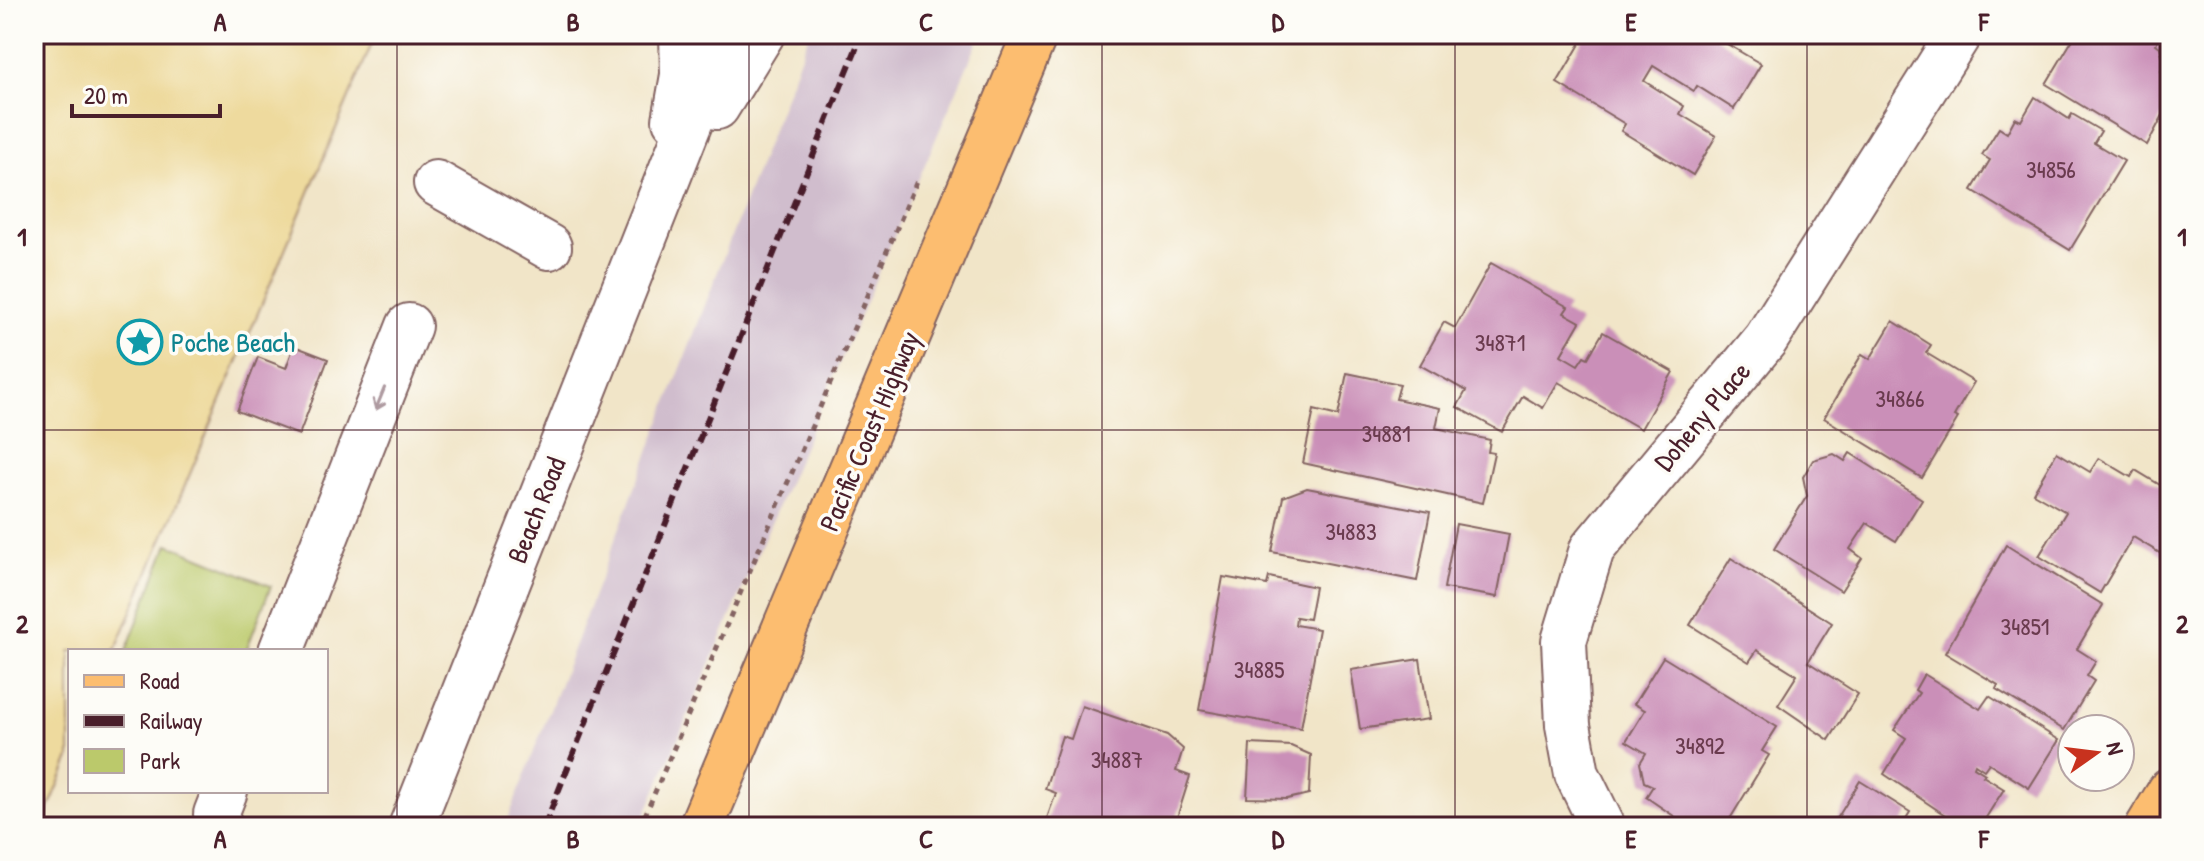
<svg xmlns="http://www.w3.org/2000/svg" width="2204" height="861" viewBox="0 0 2204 861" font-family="'Patrick Hand',sans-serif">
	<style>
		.industrial { fill: #d0bdcd }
		.green { fill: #bbc96b; stroke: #82744b; stroke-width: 2 }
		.sand { fill: #eeda9e; stroke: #9c7c64; stroke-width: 2 }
		.building { fill: #ca8fb8 }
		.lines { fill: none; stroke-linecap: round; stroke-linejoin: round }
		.minor-casing { stroke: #846462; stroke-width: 48 }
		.major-casing { stroke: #846462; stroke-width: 48 }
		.path { stroke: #846462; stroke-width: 5; stroke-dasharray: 6 6; stroke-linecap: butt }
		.minor { stroke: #fff; stroke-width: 44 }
		.major { stroke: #fcbd6f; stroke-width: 44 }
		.rail { stroke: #4a1f2b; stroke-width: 6; stroke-dasharray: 12 6; stroke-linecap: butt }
		.oneway { stroke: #ae9aa0 }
		.grid { fill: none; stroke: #4a1f2b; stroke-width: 2; stroke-opacity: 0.55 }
		.labels { text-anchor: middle; stroke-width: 7; stroke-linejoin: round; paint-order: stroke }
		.number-label { font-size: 24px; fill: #6a3b4e }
		.culture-label { font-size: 28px; fill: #0d838f; stroke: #fdfcf7; text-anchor: start }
		.street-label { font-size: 28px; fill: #4a1f2b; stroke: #fdfcf7 }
		.neatline { fill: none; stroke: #4a1f2b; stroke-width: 3 }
		.grid-label { font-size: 26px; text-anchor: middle; font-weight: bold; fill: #4a1f2b }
	</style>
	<rect width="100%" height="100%" fill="#fdfcf7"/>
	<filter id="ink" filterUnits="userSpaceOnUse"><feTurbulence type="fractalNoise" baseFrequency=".0125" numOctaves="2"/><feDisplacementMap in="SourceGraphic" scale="16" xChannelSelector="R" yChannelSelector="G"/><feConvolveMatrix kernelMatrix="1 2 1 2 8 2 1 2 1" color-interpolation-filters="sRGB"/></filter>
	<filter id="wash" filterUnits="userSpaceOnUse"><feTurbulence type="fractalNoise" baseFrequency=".006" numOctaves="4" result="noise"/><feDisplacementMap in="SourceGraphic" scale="32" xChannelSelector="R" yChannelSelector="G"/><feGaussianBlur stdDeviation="1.8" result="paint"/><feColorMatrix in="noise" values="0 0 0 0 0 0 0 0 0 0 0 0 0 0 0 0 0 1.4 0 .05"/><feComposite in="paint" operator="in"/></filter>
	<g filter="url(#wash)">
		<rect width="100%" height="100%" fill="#f1e5c8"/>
		<polygon class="industrial" points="809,34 981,34 640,827 505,827"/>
		<polygon class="green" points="168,544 271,586 246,651 126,651"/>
		<polygon class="sand" points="34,34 376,34 115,651 70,651 70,758 41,827 34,827"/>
		<g id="blocks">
			<g class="building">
				<polygon points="1586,34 1710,34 1761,64 1734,109 1697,86 1694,91 1653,66 1644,81 1684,106 1680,114 1716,136 1693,175 1621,131 1625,124 1557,83"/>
				<polygon points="2076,34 2161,34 2156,44 2160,47 2165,65 2161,71 2170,76 2170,102 2147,145 2046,84"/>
				<polygon points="2035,97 2069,119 2072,114 2101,131 2094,143 2124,161 2070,250 1972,190 1990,160 1982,155 1999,128 2007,133 2015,118 2021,121"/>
				<polygon points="1491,263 1568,307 1564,313 1580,322 1561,355 1578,365 1584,356 1588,358 1603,332 1673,372 1641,429 1558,382 1543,408 1523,396 1502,432 1457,407 1466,391 1420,365 1444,322 1455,328"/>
				<polygon points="1893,321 1931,345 1926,353 1974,382 1954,416 1958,418 1922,478 1824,418 1862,354 1870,359"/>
				<polygon points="294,346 328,359 299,435 237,411 258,357 286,368"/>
				<polygon points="1347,373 1400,384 1396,399 1440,408 1436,428 1490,440 1488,452 1494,453 1483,503 1303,463 1314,410 1338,416"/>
				<polygon points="2057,452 2090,472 2099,458 2131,477 2135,470 2170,491 2170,554 2168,558 2133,537 2100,593 2039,556 2066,512 2033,493"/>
				<polygon points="1850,453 1922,499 1896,541 1867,523 1850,549 1862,558 1841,591 1774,549 1807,496 1803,477 1813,460 1834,454 1845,461"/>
				<polygon points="1307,488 1430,512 1417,581 1272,552 1283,497"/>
				<polygon points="1456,524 1509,534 1497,597 1444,588"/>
				<polygon points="2006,545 2103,605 2077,649 2096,661 2087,676 2094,681 2064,730 1996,689 1998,685 1945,653"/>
				<polygon points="1731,558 1832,623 1808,662 1858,694 1829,740 1778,705 1797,675 1757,650 1749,662 1690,625"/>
				<polygon points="1223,577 1267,585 1269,577 1315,587 1309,619 1296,617 1295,625 1319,629 1301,728 1199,710"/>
				<polygon points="1663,657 1777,727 1762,751 1769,755 1725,827 1690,827 1646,797 1653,786 1644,782 1640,763 1646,753 1626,741 1645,710 1634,704"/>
				<polygon points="1420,659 1429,719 1360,729 1351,670"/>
				<polygon points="1924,674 1980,709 1989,696 2059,740 2029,788 1989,763 1984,770 1975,764 1974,767 1985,774 1983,776 2004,789 1980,827 1963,827 1884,774 1906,738 1894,730 1919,693 1915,690"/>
				<polygon points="1082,706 1167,735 1183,749 1176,771 1190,776 1174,827 1159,822 1157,827 1063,827 1046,821 1056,793 1045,789 1062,736 1071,739"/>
				<polygon points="1250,744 1291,746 1311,755 1309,794 1287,799 1247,798"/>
				<polygon points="1860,781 1910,812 1901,827 1832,827"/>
			</g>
		</g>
	</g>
	<g filter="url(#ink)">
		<use href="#blocks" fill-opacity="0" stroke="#846462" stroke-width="2"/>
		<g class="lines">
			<g class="minor-casing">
				<g id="minor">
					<polyline points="717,107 762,34"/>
					<polyline points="675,120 683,75 682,34"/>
					<polyline points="436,183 549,247"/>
					<polyline points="281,651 409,326"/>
					<polyline points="216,814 225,791"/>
					<polyline points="411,827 725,34"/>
					<polyline points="1603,827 1577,774 1568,725 1564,641 1592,549 1766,339 1959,34"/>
				</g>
			</g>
			<g class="major-casing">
				<g id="major">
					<polyline points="701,827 1035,34"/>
					<polyline points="2148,827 2170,791"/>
				</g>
			</g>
			<polyline class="path" points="640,827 917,181"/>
			<use href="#minor" class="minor"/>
			<use href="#major" class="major"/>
			<polyline class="rail" points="544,827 862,34"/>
		</g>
		<defs><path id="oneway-shaft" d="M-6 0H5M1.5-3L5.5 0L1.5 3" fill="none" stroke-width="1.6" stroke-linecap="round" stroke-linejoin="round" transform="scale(2)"/></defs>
		<use class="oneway" href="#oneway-shaft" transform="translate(380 399) rotate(112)"/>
	</g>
	<path class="grid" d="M397 34V827M749 34V827M1102 34V827M1455 34V827M1807 34V827M34 430H2170"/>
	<defs>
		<g id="sight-ring" transform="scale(2.3)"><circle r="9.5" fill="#fdfcf7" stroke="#0f9aa8" stroke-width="1.5"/><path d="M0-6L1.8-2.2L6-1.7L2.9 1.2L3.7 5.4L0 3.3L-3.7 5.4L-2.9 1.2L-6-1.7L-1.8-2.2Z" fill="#0f9aa8"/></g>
	</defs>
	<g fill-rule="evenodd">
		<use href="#sight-ring" x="140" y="342"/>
	</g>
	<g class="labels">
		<g class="number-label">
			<text x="2051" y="178">34856</text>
			<text x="1500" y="351">34871</text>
			<text x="1900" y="407">34866</text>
			<text x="1386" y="442">34881</text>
			<text x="1351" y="540">34883</text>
			<text x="2025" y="635">34851</text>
			<text x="1259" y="678">34885</text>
			<text x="1700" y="754">34892</text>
			<text x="1117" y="768">34887</text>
		</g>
		<g class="culture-label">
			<text x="171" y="352">Poche Beach</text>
		</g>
		<g class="street-label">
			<text transform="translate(1702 416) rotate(-50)" y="10">Doheny Place</text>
			<text transform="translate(869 431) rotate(-67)" y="10">Pacific Coast Highway</text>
			<text transform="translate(536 510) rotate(-68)" y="10">Beach Road</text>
		</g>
	</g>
	<rect width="2204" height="861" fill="none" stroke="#fdfcf7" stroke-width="88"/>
	<rect x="68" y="649" width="260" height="144" fill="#fdfcf7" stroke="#b5a4a5" stroke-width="2"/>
	<rect x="84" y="675" width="40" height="12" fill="#fcbd6f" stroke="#b5a4a5" stroke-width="2"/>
	<text x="140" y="689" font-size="24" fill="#4a1f2b">Road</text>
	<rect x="84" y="715" width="40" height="12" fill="#4a1f2b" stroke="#b5a4a5" stroke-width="2"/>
	<text x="140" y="729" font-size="24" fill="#4a1f2b">Railway</text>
	<rect x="84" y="749" width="40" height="24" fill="#bbc96b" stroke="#b5a4a5" stroke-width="2"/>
	<text x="140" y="769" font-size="24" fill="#4a1f2b">Park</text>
	<g transform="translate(2096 753) rotate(76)"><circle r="38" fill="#fdfcf7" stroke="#b5a4a5" stroke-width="2"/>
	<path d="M0-6L14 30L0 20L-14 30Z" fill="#c8321e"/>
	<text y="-12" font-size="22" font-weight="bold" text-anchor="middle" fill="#4a1f2b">N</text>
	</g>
	<path d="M72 104v12h148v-12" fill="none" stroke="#4a1f2b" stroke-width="4"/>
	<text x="84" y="104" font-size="24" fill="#4a1f2b" stroke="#fdfcf7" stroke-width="6" paint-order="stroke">20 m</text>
	<rect x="44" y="44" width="2116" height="773" class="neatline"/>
	<g class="grid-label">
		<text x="220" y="31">A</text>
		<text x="573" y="31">B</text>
		<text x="926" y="31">C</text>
		<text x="1278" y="31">D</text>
		<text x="1631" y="31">E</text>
		<text x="1984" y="31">F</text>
		<text x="22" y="246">1</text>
		<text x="2182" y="246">1</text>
		<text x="22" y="633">2</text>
		<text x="2182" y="633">2</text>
		<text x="220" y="848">A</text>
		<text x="573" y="848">B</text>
		<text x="926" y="848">C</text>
		<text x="1278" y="848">D</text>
		<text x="1631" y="848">E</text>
		<text x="1984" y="848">F</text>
	</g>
</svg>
